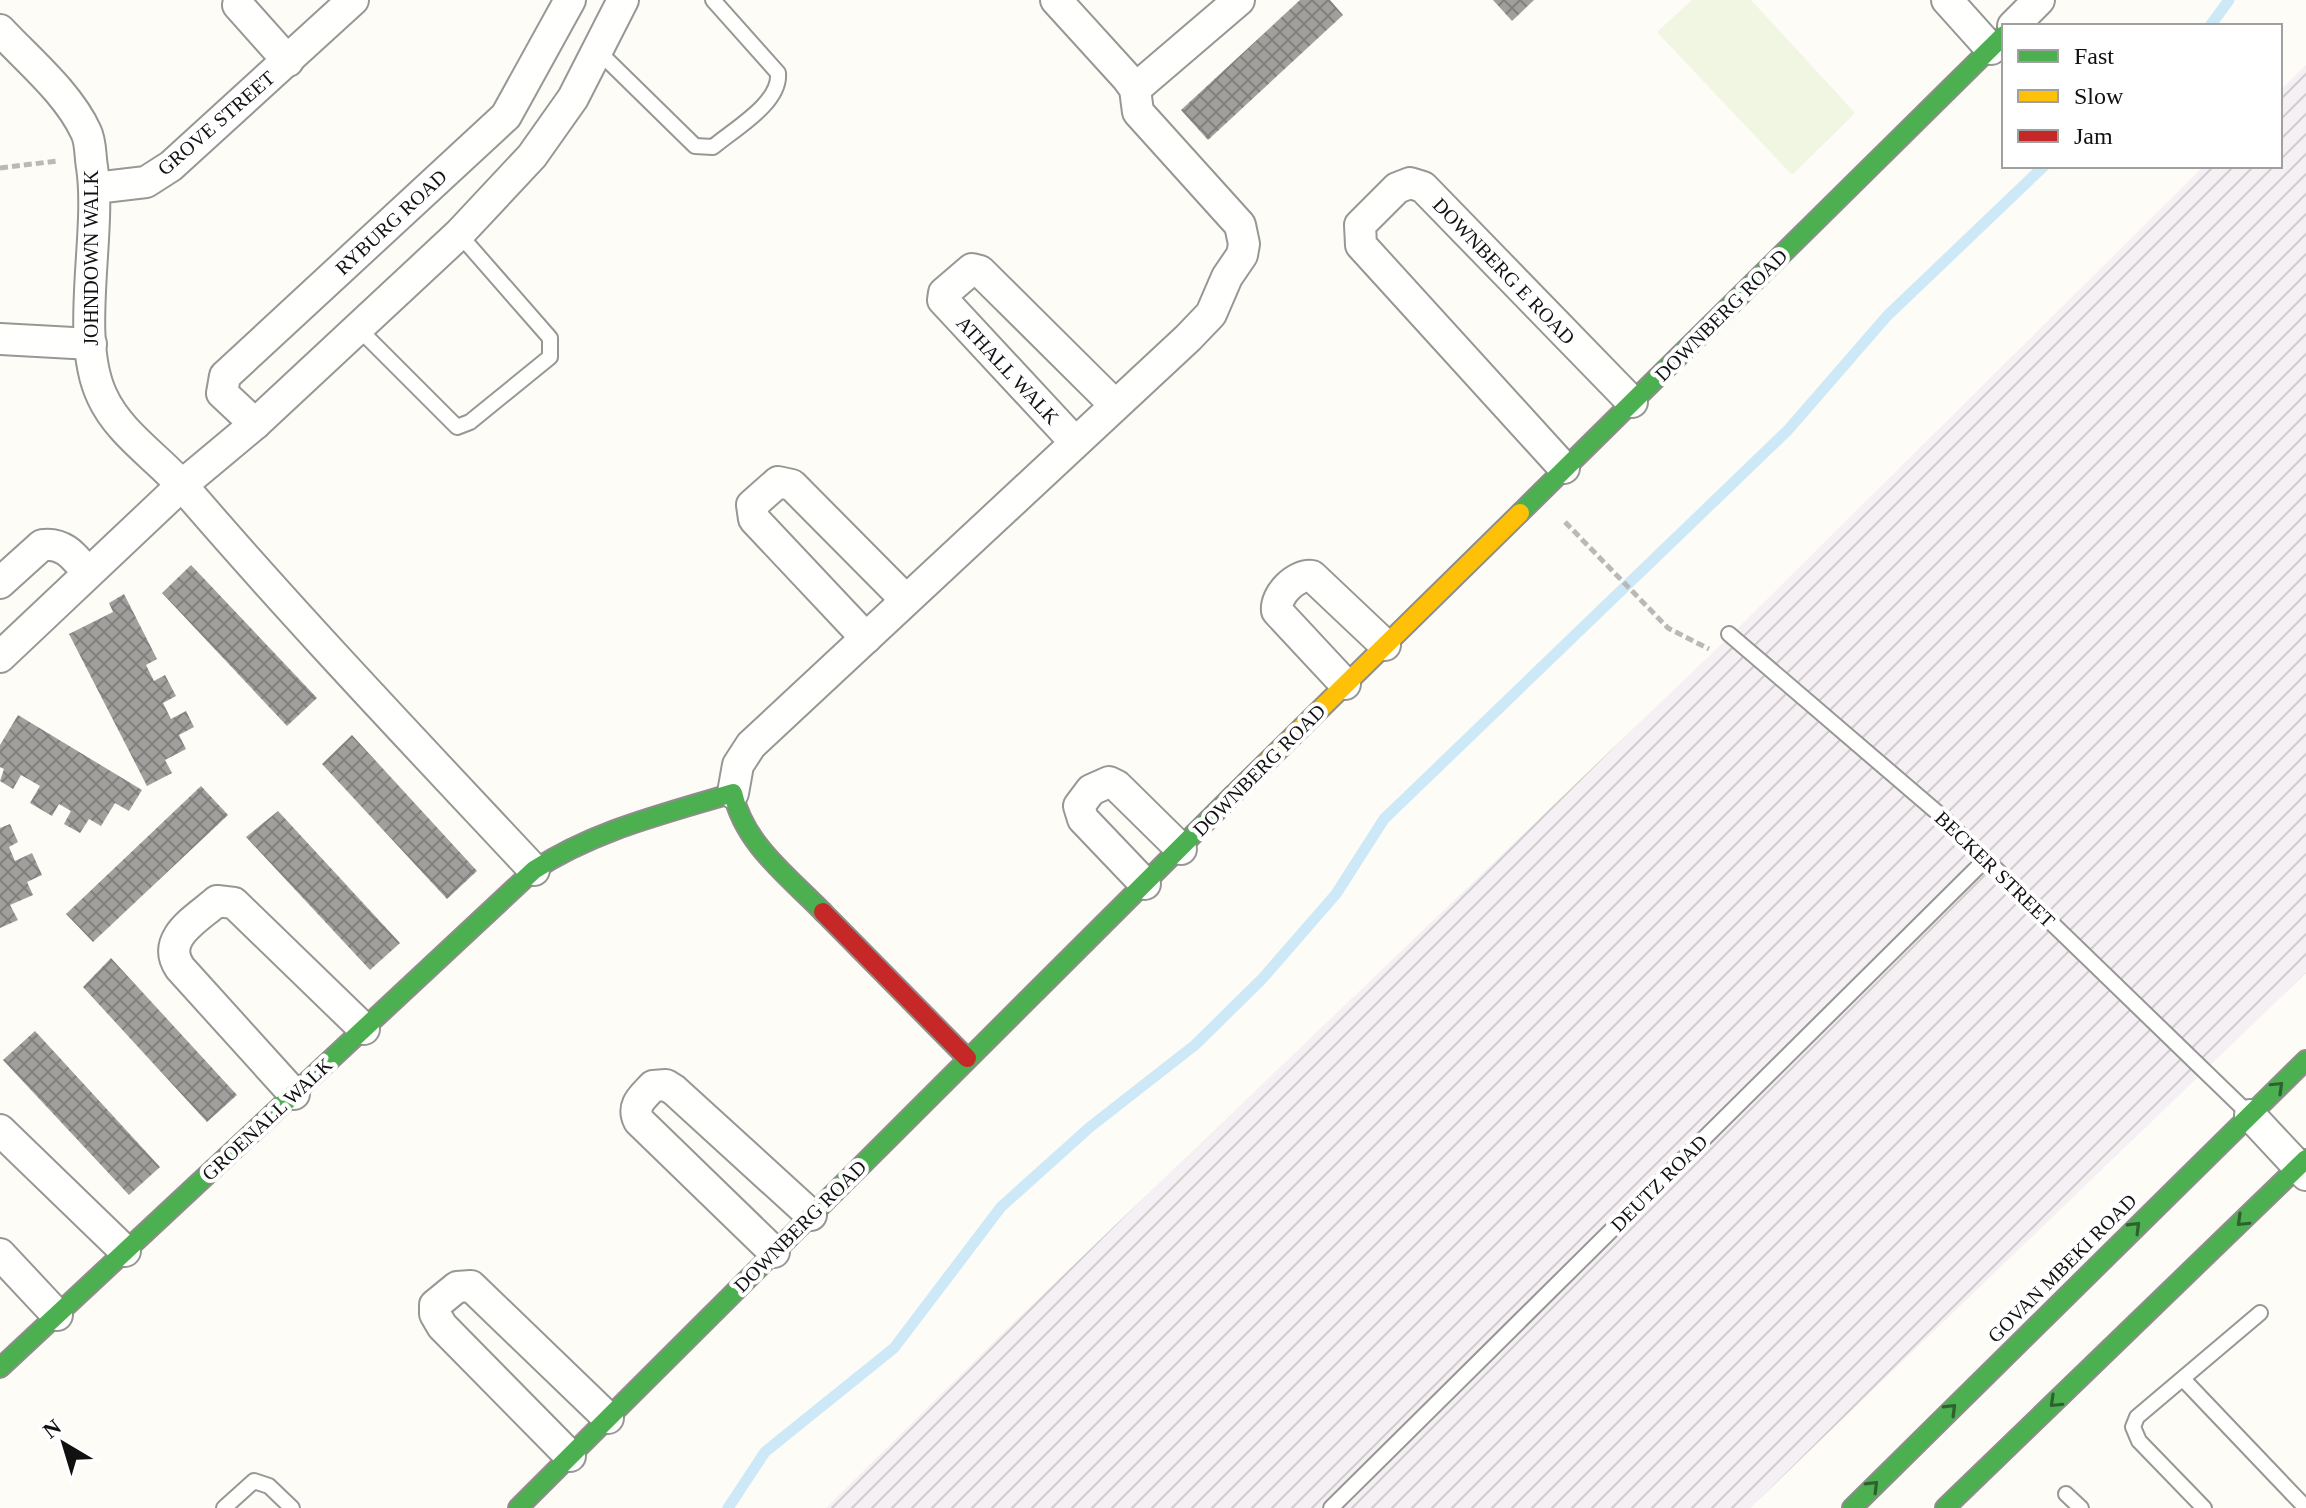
<svg xmlns="http://www.w3.org/2000/svg" width="2306" height="1508" viewBox="0 0 2306 1508" font-family="Georgia,serif">
	<style>
		.industrial { fill: url(#industrial-furrows) }
		.pitch { fill: #f0f6e1 }
		.lines { fill: none; stroke-linecap: round; stroke-linejoin: round }
		.stream { stroke: #cde8f7; stroke-width: 11 }
		.building { fill: url(#building-cross-hatch) }
		.lane-casing { stroke: #979795; stroke-width: 18 }
		.street-casing { stroke: #979795; stroke-width: 34 }
		.fast-casing { stroke: #8e8d8b; stroke-width: 22 }
		.slow-casing { stroke: #8e8d8b; stroke-width: 22 }
		.jam-casing { stroke: #8e8d8b; stroke-width: 22 }
		.path { stroke: #b9b9b8; stroke-width: 5; stroke-dasharray: 8 4; stroke-linecap: butt }
		.lane { stroke: #fffffe; stroke-width: 14 }
		.street { stroke: #fffffe; stroke-width: 30 }
		.fast { stroke: #4caf50; stroke-width: 18 }
		.slow { stroke: #ffc107; stroke-width: 18 }
		.jam { stroke: #c62828; stroke-width: 18 }
		.oneway { stroke: #2e6030 }
		.labels { text-anchor: middle; stroke-width: 8; stroke-linejoin: round; paint-order: stroke }
		.street-label { font-size: 20px; fill: #111; stroke: #fff }
	</style>
	<defs>
		<pattern id="industrial-furrows" width="10" height="10" patternUnits="userSpaceOnUse" patternTransform="scale(2)"><rect width="10" height="10" fill="#f5f0f3"/><path d="M-1 1l2-2M0 10L10 0M9 11l2-2" fill="none" stroke="#d1cdcf"/></pattern>
		<pattern id="building-cross-hatch" width="8" height="8" patternUnits="userSpaceOnUse" patternTransform="scale(2)"><rect width="8" height="8" fill="#a19f9c"/><path d="M0 0l8 8M0 8l8-8" fill="none" stroke="#82807e"/></pattern>
	</defs>
	<rect width="100%" height="100%" fill="#fdfcf7"/>
	<polygon class="industrial" points="2306,65 2306,973 1750,1508 826,1508 1010,1326 1730,636 2204,166 2280,166 2280,91"/>
	<polygon class="pitch" points="1692,0 1751,0 1855,113 1792,175 1657,32"/>
	<g class="lines">
		<g class="stream">
			<polyline points="2210,26 2229,0"/>
			<polyline points="728,1508 765,1452 894,1348 1001,1207 1090,1127 1195,1045 1262,979 1336,894 1384,819 1788,430 1887,316 2044,166"/>
		</g>
	</g>
	<g class="building">
		<polygon points="1300,0 1330,0 1343,15 1208,140 1181,110"/>
		<polygon points="1493,0 1534,0 1512,21"/>
		<polygon points="191,565 317,698 287,726 162,593"/>
		<polygon points="124,594 157,659 146,665 154,681 165,675 176,696 163,703 171,719 186,711 194,727 179,735 186,749 165,760 172,773 147,786 69,634 113,612 109,603"/>
		<polygon points="18,715 142,790 129,811 115,803 101,826 89,819 80,833 64,824 71,811 59,804 52,816 30,803 40,786 21,775 13,789 0,781 4,769 0,767 0,745"/>
		<polygon points="352,735 477,871 447,899 322,764"/>
		<polygon points="201,786 228,815 93,942 66,914"/>
		<polygon points="278,811 400,943 370,970 246,837"/>
		<polygon points="10,824 18,842 9,847 15,861 32,853 42,875 27,882 33,895 10,905 18,920 0,928 0,828"/>
		<polygon points="111,958 237,1095 207,1122 83,987"/>
		<polygon points="35,1031 160,1167 129,1195 3,1060"/>
	</g>
	<g class="lines">
		<g class="lane-casing">
			<g id="lane">
				<path d="M597 50 695 146 713 147C734 129 781 103 778 73L713 0"/>
				<polyline points="358,328 457,427 470,422 550,357 550,338 459,234"/>
				<polyline points="1729,634 1939,814 2249,1114"/>
				<polyline points="2183,1379 2306,1508"/>
				<polyline points="2066,1494 2081,1508"/>
				<polyline points="224,1508 254,1481 269,1486 292,1508"/>
				<polyline points="1331,1508 1986,859"/>
				<polyline points="2204,1508 2139,1441 2133,1427 2137,1417 2260,1313"/>
			</g>
		</g>
		<g class="street-casing">
			<g id="street">
				<polyline points="1947,0 1991,49"/>
				<polyline points="238,5 288,61"/>
				<polyline points="2013,26 2039,0"/>
				<path d="M0 30C29 61 68 93 86 132 91 142 90 156 92 167 102 234 74 337 102 396 119 434 160 459 186 490 298 620 417 745 534 870"/>
				<polyline points="1135,89 1239,0"/>
				<polyline points="95,188 146,182 171,166 353,0"/>
				<polyline points="0,339 91,344"/>
				<polyline points="255,424 222,393 225,376 506,116 570,0"/>
				<polyline points="1074,441 943,300 944,293 972,269 980,271 1115,405"/>
				<polyline points="1564,468 1361,245 1360,225 1397,188 1410,183 1423,187 1632,402"/>
				<path d="M0 583 42 545C65 542 75 558 88 573"/>
				<polyline points="866,638 754,519 752,505 778,482 792,485 906,600"/>
				<polyline points="0,657 182,485 255,424 459,234 532,156 573,98 623,0"/>
				<path d="M1345 684 1277 611C1275 595 1296 574 1312 576L1385 645"/>
				<polyline points="733,793 738,765 751,745 1188,338 1211,314 1227,277 1242,255 1244,244 1240,225 1138,112 1135,89 1127,78 1056,0"/>
				<polyline points="1145,884 1083,819 1079,806 1091,790 1109,782 1117,786 1181,849"/>
				<path d="M294 1094 180 968C160 938 197 919 217 901L234 903 364 1029"/>
				<polyline points="2250,1115 2306,1175"/>
				<polyline points="0,1130 125,1251"/>
				<path d="M774 1252 639 1121C631 1105 643 1097 653 1086L666 1085 674 1090 811 1215"/>
				<polyline points="0,1254 57,1315"/>
				<polyline points="570,1456 442,1326 435,1314 435,1305 457,1287 471,1286 608,1418"/>
			</g>
		</g>
		<g class="fast-casing">
			<g id="fast">
				<polyline points="1520,513 2004,35"/>
				<path d="M0 1368 534 870C595 830 664 814 733 793 744 844 788 876 823 912"/>
				<polyline points="518,1508 1232,796"/>
				<polyline points="1852,1508 2306,1060"/>
				<polyline points="1945,1508 2306,1159"/>
			</g>
		</g>
		<g class="slow-casing">
			<polyline id="slow" points="1232,796 1520,513"/>
		</g>
		<g class="jam-casing">
			<polyline id="jam" points="823,912 967,1058"/>
		</g>
		<g class="path">
			<polyline points="0,168 57,161"/>
			<polyline points="1565,522 1668,628 1709,649"/>
		</g>
		<use href="#lane" class="lane"/>
		<use href="#street" class="street"/>
		<use href="#fast" class="fast"/>
		<use href="#slow" class="slow"/>
		<use href="#jam" class="jam"/>
	</g>
	<defs><path id="oneway-chevron" d="M-2-3.5L2.5 0L-2 3.5" fill="none" stroke-width="1.6" stroke-linecap="round" stroke-linejoin="round" transform="scale(2)"/></defs>
	<g class="oneway">
		<use href="#oneway-chevron" transform="translate(2278 1087) rotate(-44)"/>
		<use href="#oneway-chevron" transform="translate(2242 1221) rotate(136)"/>
		<use href="#oneway-chevron" transform="translate(2135 1227) rotate(-45)"/>
		<use href="#oneway-chevron" transform="translate(2055 1402) rotate(136)"/>
		<use href="#oneway-chevron" transform="translate(1951 1409) rotate(-45)"/>
		<use href="#oneway-chevron" transform="translate(1873 1486) rotate(-45)"/>
	</g>
	<g class="labels">
		<g class="street-label">
			<text transform="translate(216 123) rotate(-41)" y="7">GROVE STREET</text>
			<text transform="translate(391 222) rotate(-43)" y="7">RYBURG ROAD</text>
			<text transform="translate(91 258) rotate(-90)" y="7">JOHNDOWN WALK</text>
			<text transform="translate(1504 271) rotate(46)" y="7">DOWNBERG E ROAD</text>
			<text transform="translate(1721 315) rotate(-45)" y="7">DOWNBERG ROAD</text>
			<text transform="translate(1008 370) rotate(47)" y="7">ATHALL WALK</text>
			<text transform="translate(1259 770) rotate(-45)" y="7">DOWNBERG ROAD</text>
			<text transform="translate(1995 869) rotate(44)" y="7">BECKER STREET</text>
			<text transform="translate(267 1119) rotate(-43)" y="7">GROENALL WALK</text>
			<text transform="translate(1659 1183) rotate(-45)" y="7">DEUTZ ROAD</text>
			<text transform="translate(800 1226) rotate(-45)" y="7">DOWNBERG ROAD</text>
			<text transform="translate(2062 1268) rotate(-45)" y="7">GOVAN MBEKI ROAD</text>
		</g>
	</g>
	<rect x="2002" y="24" width="280" height="144" fill="#ffffff" stroke="#a0a0a0" stroke-width="2"/>
	<rect x="2018" y="50" width="40" height="12" fill="#4caf50" stroke="#a0a0a0" stroke-width="2"/>
	<text x="2074" y="64" font-size="24" fill="#111111">Fast</text>
	<rect x="2018" y="90" width="40" height="12" fill="#ffc107" stroke="#a0a0a0" stroke-width="2"/>
	<text x="2074" y="104" font-size="24" fill="#111111">Slow</text>
	<rect x="2018" y="130" width="40" height="12" fill="#c62828" stroke="#a0a0a0" stroke-width="2"/>
	<text x="2074" y="144" font-size="24" fill="#111111">Jam</text>
	<g transform="translate(64 1444) rotate(322)" stroke="#ffffff" stroke-width="6" paint-order="stroke">
	<path d="M0-6L14 30L0 20L-14 30Z" fill="#111111"/>
	<text y="-12" font-size="22" font-weight="bold" text-anchor="middle" fill="#111111">N</text>
	</g>
</svg>
